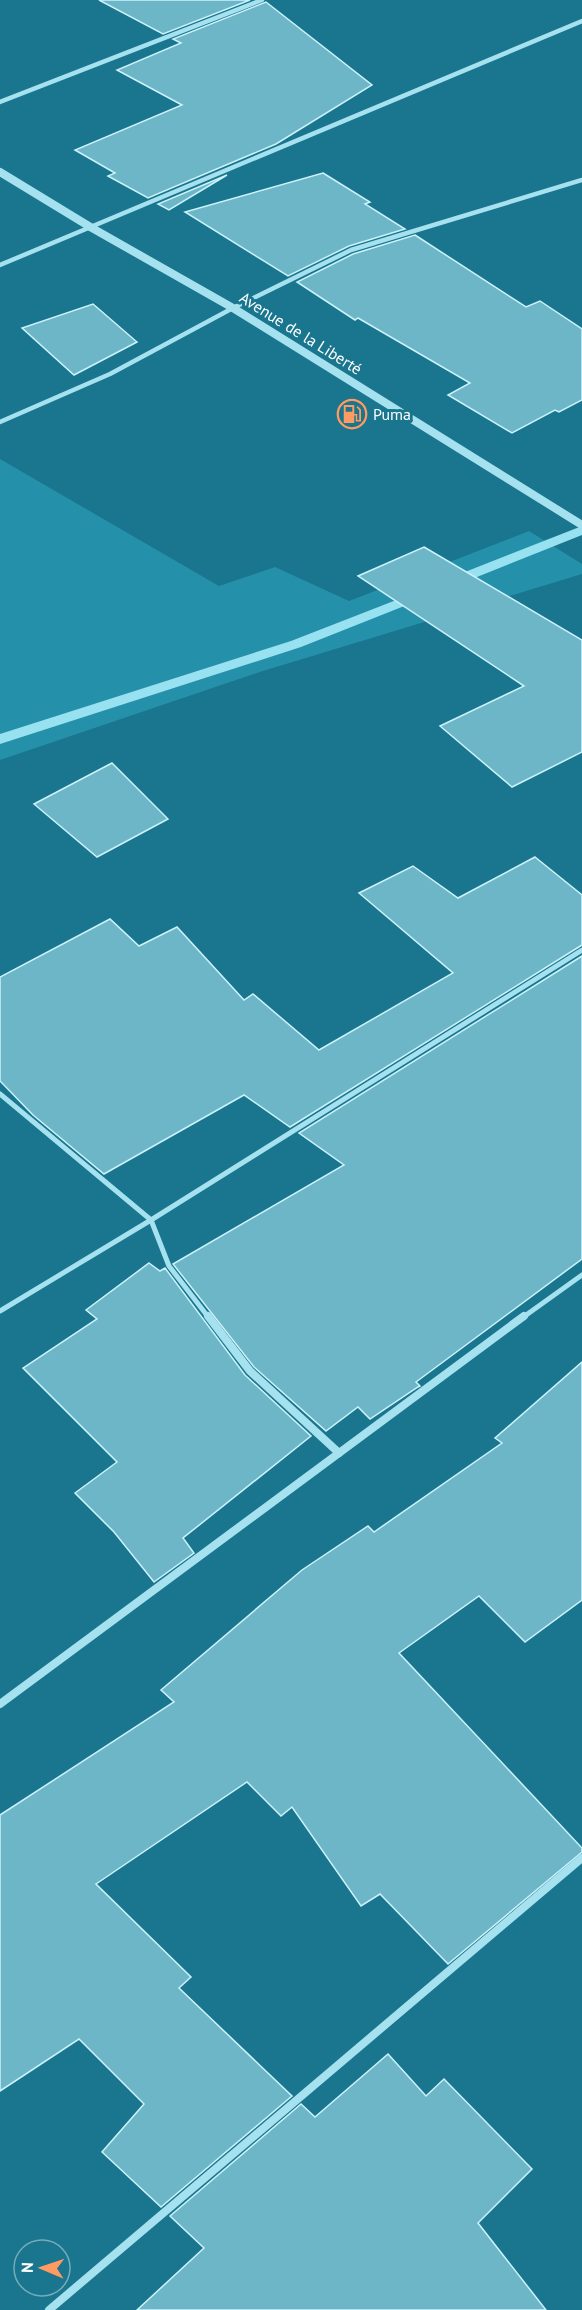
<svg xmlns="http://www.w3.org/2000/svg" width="582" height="2310" viewBox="0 0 582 2310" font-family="'PT Sans',sans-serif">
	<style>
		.green { fill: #2590aa }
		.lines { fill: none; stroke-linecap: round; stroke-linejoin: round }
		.stream { fill: #98e1f1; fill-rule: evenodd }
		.building { fill: #6db6c7; stroke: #ccf2fa; stroke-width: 1.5 }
		.minor-far2 { stroke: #a6e1ef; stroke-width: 4.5 }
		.minor-far1 { stroke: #a6e1ef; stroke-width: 5 }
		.minor { stroke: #a6e1ef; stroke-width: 8 }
		.tertiary { stroke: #a6e1ef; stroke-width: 8 }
		.labels { text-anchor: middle; stroke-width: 6; stroke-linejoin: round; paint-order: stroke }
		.far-street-label { font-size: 16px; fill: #fff; stroke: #19768e }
		.far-poi-label { font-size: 16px; fill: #fff; stroke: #19768e; text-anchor: start }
	</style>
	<rect width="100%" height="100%" fill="#19768e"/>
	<polygon class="green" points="0,459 219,586 275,567 349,601 529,531 582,564 582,574 263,671 0,760"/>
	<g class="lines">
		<g class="stream">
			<polygon points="582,526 582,535 452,587 442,587 440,584 442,581"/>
			<polygon points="422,590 427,591 429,594 427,597 301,647 0,744 0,734 291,641"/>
		</g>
	</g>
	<g class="building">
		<polygon points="99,0 250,0 163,34"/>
		<polygon points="266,2 372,85 276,144 148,198 108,176 115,173 75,150 182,105 117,70 181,43 173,39"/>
		<polygon points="323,173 370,202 365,204 405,229 349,246 288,276 185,212"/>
		<polygon points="227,175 169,210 158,204"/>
		<polygon points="415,235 526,307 540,301 582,329 582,400 559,412 555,410 512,433 448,395 470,383 358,318 355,320 297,282 353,254"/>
		<polygon points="93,304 137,342 74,375 22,328"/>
		<polygon points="424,547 582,640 582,752 512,787 440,726 524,686 358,576"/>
		<polygon points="112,763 168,819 97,857 34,804"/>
		<polygon points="535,857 582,895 582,945 290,1127 244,1095 104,1174 33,1115 0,1081 0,977 110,919 139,946 177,927 244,1000 253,994 319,1050 453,973 359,893 413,866 458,898"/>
		<polygon points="582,956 582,1259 416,1382 420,1386 418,1387 370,1419 358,1407 326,1431 254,1367 173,1264 344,1165 299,1133"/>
		<polygon points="149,1263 160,1271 165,1268 245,1375 311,1436 183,1538 194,1553 154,1582 114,1532 75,1493 117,1462 23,1368 97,1319 86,1310"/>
		<polygon points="582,1362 582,1600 525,1642 479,1596 399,1653 582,1848 582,1852 448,1964 380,1894 361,1906 292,1807 281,1816 247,1782 96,1884 191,1977 179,1988 292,2096 161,2207 102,2152 144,2104 79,2039 0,2091 0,1815 174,1702 161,1690 302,1570 368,1526 374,1532 502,1443 495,1438"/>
		<polygon points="388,2054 426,2096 444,2079 532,2169 478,2223 546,2310 137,2310 204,2248 170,2216 301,2104 315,2117"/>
	</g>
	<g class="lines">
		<g class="minor-far2">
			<polyline points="0,102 262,0"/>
			<polyline points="0,265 582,21"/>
			<polyline points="0,422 110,374 233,308 351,250 582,180"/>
		</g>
		<g class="minor-far1">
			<polyline points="0,1094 151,1220 169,1266 209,1318"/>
			<polyline points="0,1311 151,1220 582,950"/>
			<polyline points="522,1318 582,1275"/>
		</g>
		<g class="minor">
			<polyline points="208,1316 250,1371 339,1453"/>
			<polyline points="0,1704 524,1316"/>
			<polyline points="49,2310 582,1858"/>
		</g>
		<polyline class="tertiary" points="0,172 92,228 233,308 582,525"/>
	</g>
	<defs>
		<g id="fuel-ring" transform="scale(1.5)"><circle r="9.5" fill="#19768e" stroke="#ff9a63" stroke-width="1.5"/><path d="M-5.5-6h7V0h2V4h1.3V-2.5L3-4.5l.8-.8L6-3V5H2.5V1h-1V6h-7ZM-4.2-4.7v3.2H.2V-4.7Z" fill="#ff9a63"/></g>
	</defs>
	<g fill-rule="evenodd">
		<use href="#fuel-ring" x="352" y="414"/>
	</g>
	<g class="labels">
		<g class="far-street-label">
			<text transform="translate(301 333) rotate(32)" y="6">Avenue de la Liberté</text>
		</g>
		<g class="far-poi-label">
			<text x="373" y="420">Puma</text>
		</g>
	</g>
	<g transform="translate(42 2268) rotate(272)"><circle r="28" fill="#19768e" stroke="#75adbb" stroke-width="1.5"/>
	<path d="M0-4.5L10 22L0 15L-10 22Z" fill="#ff9a63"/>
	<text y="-9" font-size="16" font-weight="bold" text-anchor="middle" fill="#ffffff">N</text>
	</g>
</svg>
